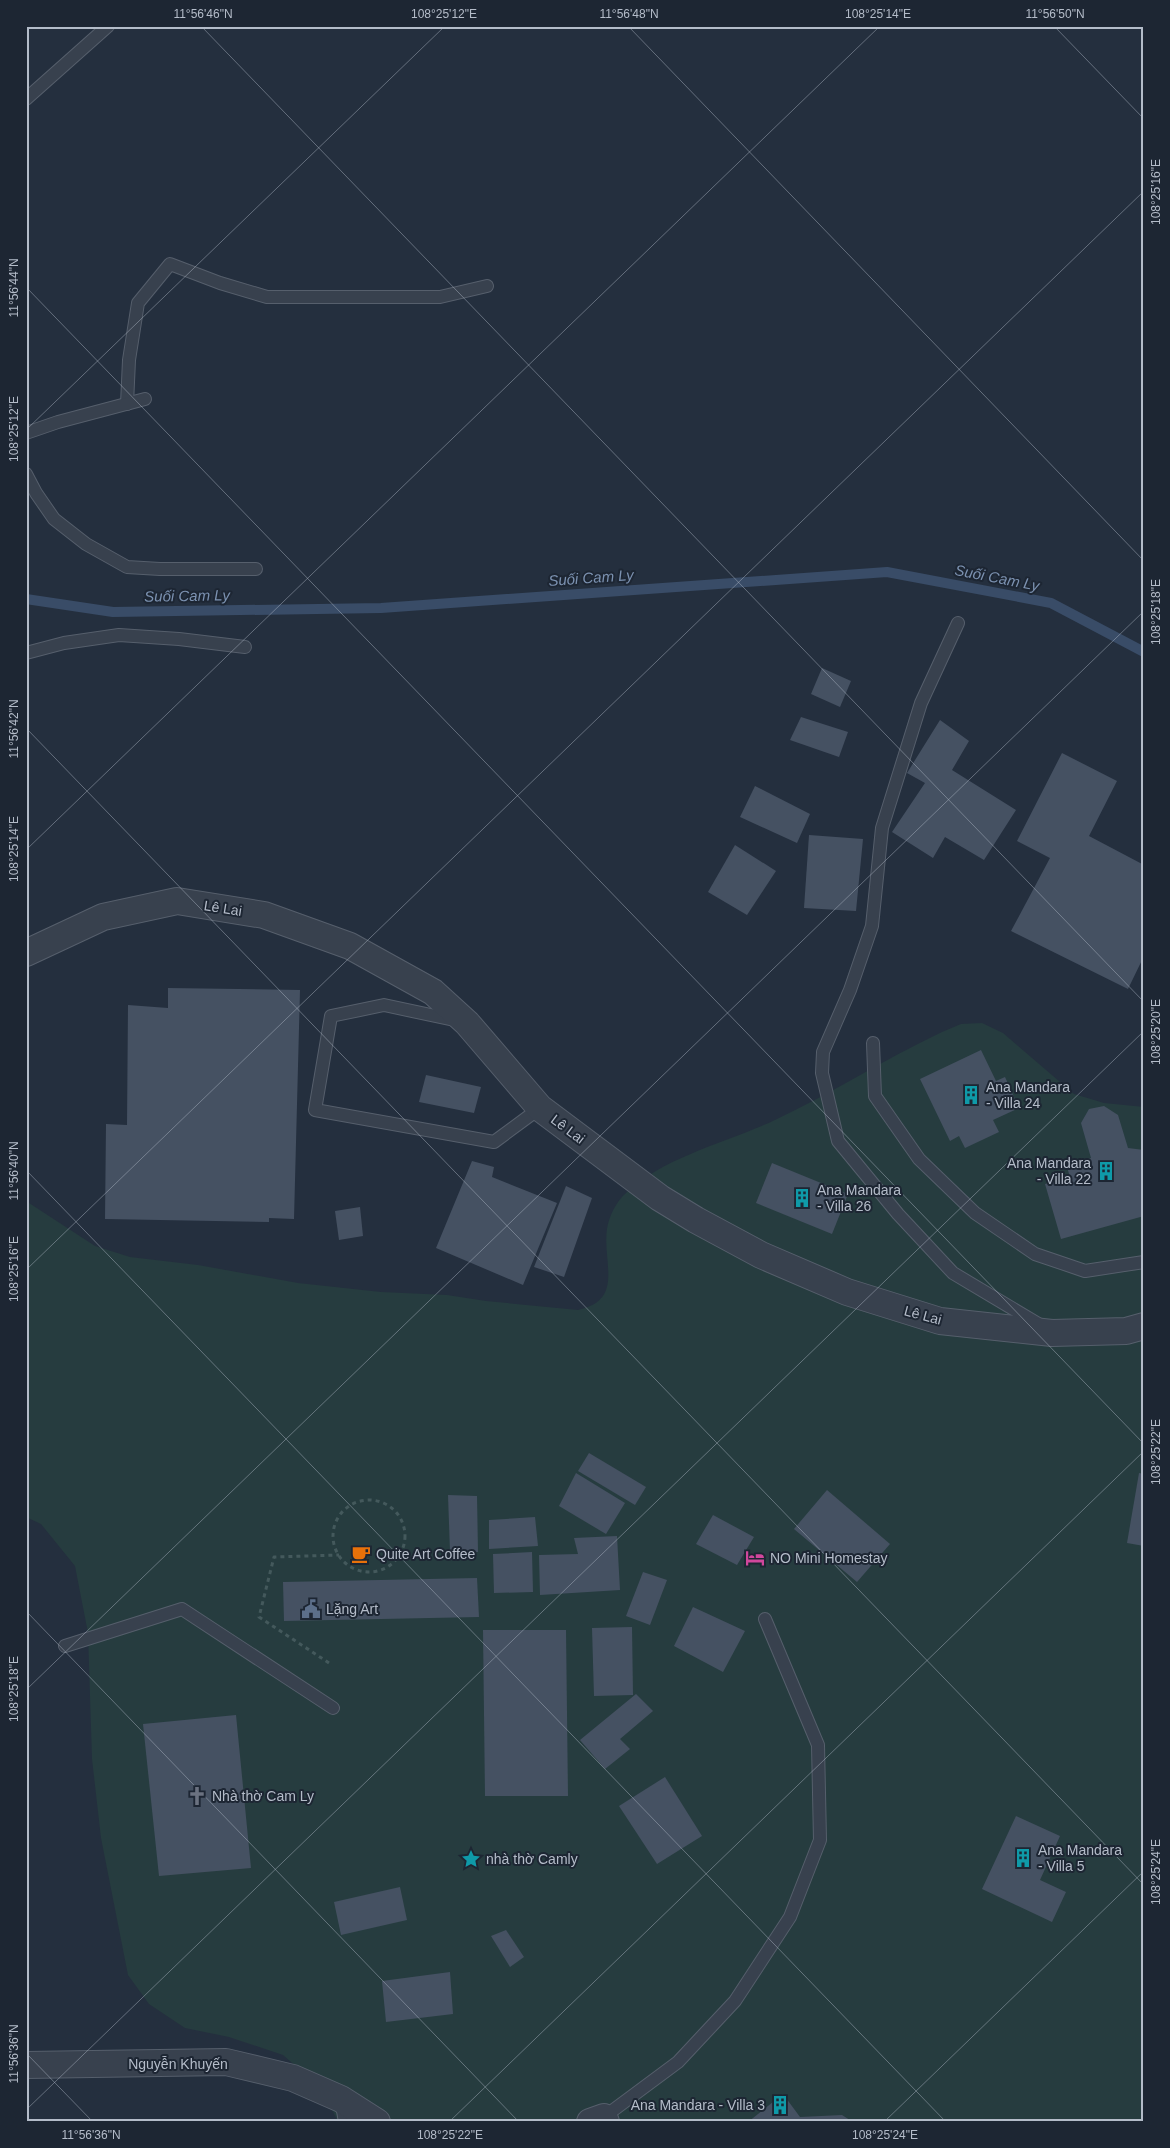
<svg xmlns="http://www.w3.org/2000/svg" width="1170" height="2148" viewBox="0 0 1170 2148" font-family="Arial,sans-serif">
	<style>
		.green { fill: #263c3f }
		.lines { fill: none; stroke-linecap: round; stroke-linejoin: round }
		.stream { stroke: #394c67; stroke-width: 10 }
		.building { fill: #455162 }
		.lane-casing { stroke: #565f6c; stroke-width: 14 }
		.street-casing { stroke: #565f6c; stroke-width: 28 }
		.path { stroke: #44595c; stroke-width: 3; stroke-dasharray: 4 4; stroke-linecap: butt }
		.lane { stroke: #38414e; stroke-width: 12 }
		.street { stroke: #38414e; stroke-width: 26 }
		.ticks { fill: none; stroke: #b4bcc9; stroke-width: 1; stroke-opacity: 0.45 }
		.labels { text-anchor: middle; stroke-width: 4; stroke-linejoin: round; paint-order: stroke }
		.street-label { font-size: 14px; fill: #b4bcc9; stroke: #1d2633 }
		.poi-label { font-size: 14px; fill: #b4bcc9; stroke: #1d2633; text-anchor: start }
		.water-label { font-size: 15px; font-style: italic; fill: #7c92b1; stroke: #1d2633 }
		.neatline { fill: none; stroke: #b4bcc9; stroke-width: 2 }
		.ticks-label { font-size: 12px; text-anchor: middle; fill: #b4bcc9 }
	</style>
	<rect width="100%" height="100%" fill="#242f3e"/>
	<path class="green" d="M982 1023 1003 1033 1074 1094 1104 1103 1144 1107V2122H338L322 2089 283 2055 229 2037 185 2028 149 2004 128 1975 101 1838 92 1759 88 1633 75 1566 41 1524 26 1517V1201L95 1246 130 1257 198 1265 298 1283 381 1292 447 1295 486 1301 578 1310C625 1300 602 1262 607 1229 609 1216 616 1202 626 1193 663 1157 728 1142 775 1120 832 1093 885 1059 942 1032L961 1024Z"/>
	<g class="lines">
		<polyline class="stream" points="26,599 113,612 381,608 887,572 1051,603 1144,652"/>
	</g>
	<g class="building">
		<polygon points="822,668 851,681 840,707 811,694"/>
		<polygon points="801,717 848,732 839,757 790,740"/>
		<polygon points="940,720 969,741 952,770 1016,810 984,860 945,837 933,858 892,832 925,783 907,773"/>
		<polygon points="1062,753 1117,781 1089,836 1144,865 1144,956 1128,989 1011,931 1050,858 1017,841"/>
		<polygon points="755,786 810,814 797,843 740,817"/>
		<polygon points="809,835 863,839 856,911 804,908"/>
		<polygon points="735,845 776,871 747,915 708,892"/>
		<polygon points="168,988 300,990 294,1219 269,1218 269,1222 105,1219 106,1124 127,1125 128,1005 168,1008"/>
		<polygon points="981,1050 996,1081 1005,1077 1019,1108 993,1120 999,1132 965,1148 959,1136 950,1141 920,1079"/>
		<polygon points="426,1075 481,1087 474,1113 419,1102"/>
		<polygon points="1104,1106 1118,1115 1128,1148 1144,1150 1144,1216 1061,1239 1045,1184 1070,1177 1066,1164 1091,1158 1081,1123 1089,1109"/>
		<polygon points="472,1161 494,1167 492,1177 557,1203 523,1285 436,1248"/>
		<polygon points="772,1163 848,1194 832,1234 756,1203"/>
		<polygon points="566,1186 592,1198 564,1277 534,1267"/>
		<polygon points="360,1207 363,1236 339,1240 335,1211"/>
		<polygon points="589,1453 646,1487 635,1505 578,1471"/>
		<polygon points="576,1473 625,1503 606,1534 559,1506"/>
		<polygon points="1139,1473 1144,1474 1144,1546 1127,1543"/>
		<polygon points="827,1490 890,1544 857,1582 794,1529"/>
		<polygon points="448,1495 477,1496 478,1552 450,1551"/>
		<polygon points="713,1515 754,1537 737,1565 696,1544"/>
		<polygon points="535,1517 538,1546 489,1549 489,1520"/>
		<polygon points="617,1536 620,1590 540,1595 539,1555 578,1554 574,1538"/>
		<polygon points="532,1552 533,1592 494,1593 493,1554"/>
		<polygon points="643,1572 667,1580 650,1625 626,1616"/>
		<polygon points="477,1578 479,1617 284,1621 283,1582"/>
		<polygon points="693,1607 745,1631 723,1672 674,1646"/>
		<polygon points="632,1627 633,1695 594,1696 592,1628"/>
		<polygon points="483,1630 566,1630 568,1796 485,1796"/>
		<polygon points="636,1694 653,1711 620,1739 630,1749 605,1769 580,1740"/>
		<polygon points="236,1715 251,1868 159,1876 143,1724"/>
		<polygon points="665,1777 702,1836 657,1864 619,1806"/>
		<polygon points="1016,1816 1060,1836 1040,1880 1066,1892 1052,1922 982,1889"/>
		<polygon points="400,1887 407,1920 341,1935 334,1902"/>
		<polygon points="506,1930 524,1957 510,1967 491,1936"/>
		<polygon points="450,1972 453,2014 386,2022 382,1981"/>
		<polygon points="783,2094 800,2117 842,2115 853,2122 748,2122"/>
	</g>
	<g class="lines">
		<g class="lane-casing">
			<g id="lane">
				<polyline points="26,99 108,26"/>
				<polyline points="127,404 129,360 138,303 170,264 220,283 267,297 440,297 487,286"/>
				<polyline points="26,433 58,422 145,399"/>
				<polyline points="26,474 36,493 54,519 86,544 127,567 160,569 256,569"/>
				<polyline points="958,623 921,703 882,828 872,926 850,990 823,1052 822,1073 838,1141 898,1214 953,1273 1040,1325"/>
				<polyline points="26,653 64,643 119,635 179,639 245,647"/>
				<polyline points="459,1021 384,1005 331,1016 315,1110 494,1142 540,1108"/>
				<polyline points="873,1043 875,1096 919,1159 975,1213 1035,1254 1085,1271 1144,1262"/>
				<polyline points="65,1646 182,1609 333,1708"/>
				<polyline points="341,2100 345,2122"/>
				<polyline points="604,2117 678,2062 735,2001 790,1917 820,1840 818,1745 765,1619"/>
			</g>
		</g>
		<g class="street-casing">
			<g id="street">
				<polyline points="26,953 103,917 177,901 264,915 350,946 433,992 467,1023 540,1108 660,1198 696,1220 761,1255 847,1292 940,1321 1052,1333 1126,1331 1144,1326"/>
				<polyline points="26,2065 226,2062 293,2078 341,2099 377,2122"/>
				<polyline points="590,2122 604,2117 606,2122"/>
			</g>
		</g>
		<g class="path">
			<circle cx="369" cy="1536" r="36"/>
			<polyline points="329,1663 259,1617 274,1557 339,1555"/>
		</g>
		<use href="#lane" class="lane"/>
		<use href="#street" class="street"/>
	</g>
	<path class="ticks" d="M201 26 1144 1002M628 26 1144 561M1054 26 1144 119M26 287 1144 1444M26 430 445 26M26 728 1144 1885M26 850 880 26M26 1170 946 2122M26 1270 1144 191M26 1611 519 2122M26 1690 1144 611M26 2053 93 2122M26 2110 1144 1031M449 2122 1144 1451M884 2122 1144 1871"/>
	<defs>
		<g id="building-bare" transform="scale(1.5)"><path d="M-4-6H4V6H1V3H-1V6H-4ZM-2.5-4.3h1.7v1.8h-1.7ZM.8-4.3h1.7v1.8H.8ZM-2.5-1h1.7V.8h-1.7ZM.8-1h1.7V.8H.8Z" fill="#0f9aa8" stroke="#1d2633" stroke-width="2.5" paint-order="stroke"/></g>
		<g id="cafe-bare" transform="scale(1.5)"><path d="M-5.5-4.5H6V0H3Q3 3.5 0 3.5H-2.5Q-5.5 3.5-5.5 0ZM3-3.2v2h1.7v-2ZM-6 4.5H4V6H-6Z" fill="#e8710a" stroke="#1d2633" stroke-width="2.5" paint-order="stroke"/></g>
		<g id="hotel-bare" transform="scale(1.5)"><path d="M-6-4.5h1.5V1H6V5H4.5V3h-9V5H-6ZM-4 0a1.8 1.8 0 1 1 3.6 0ZM.5 0V-2.5h3Q6-2.5 6 0Z" fill="#d1479c" stroke="#1d2633" stroke-width="2.5" paint-order="stroke"/></g>
		<g id="civic-bare" transform="scale(1.5)"><path d="M-.6-6.5H3V-4.5H.6V-3L4-1V1h2V6H-6V1h2V-1L-.6-3ZM-1.2 2.5V6h2.4V2.5Z" fill="#5c6f8a" stroke="#1d2633" stroke-width="2.5" paint-order="stroke"/></g>
		<g id="church-bare" transform="scale(1.5)"><path d="M-1.2-6h2.4v3.5h3.3v2.4h-3.3V6h-2.4V-.1h-3.3v-2.4h3.3Z" fill="#6b7280" stroke="#1d2633" stroke-width="2.5" paint-order="stroke"/></g>
		<g id="sight-bare" transform="scale(1.5)"><path d="M0-6L1.8-2.2L6-1.7L2.9 1.2L3.7 5.4L0 3.3L-3.7 5.4L-2.9 1.2L-6-1.7L-1.8-2.2Z" fill="#0f9aa8" stroke="#1d2633" stroke-width="2.5" paint-order="stroke"/></g>
	</defs>
	<g fill-rule="evenodd">
		<use href="#building-bare" x="971" y="1095"/>
		<use href="#building-bare" x="1106" y="1171"/>
		<use href="#building-bare" x="802" y="1198"/>
		<use href="#cafe-bare" x="361" y="1554"/>
		<use href="#hotel-bare" x="755" y="1558"/>
		<use href="#civic-bare" x="311" y="1609"/>
		<use href="#church-bare" x="197" y="1796"/>
		<use href="#building-bare" x="1023" y="1858"/>
		<use href="#sight-bare" x="471" y="1859"/>
		<use href="#building-bare" x="780" y="2105"/>
	</g>
	<g class="labels">
		<g class="street-label">
			<text transform="translate(223 908) rotate(9)" y="5">Lê Lai</text>
			<text transform="translate(568 1129) rotate(37)" y="5">Lê Lai</text>
			<text transform="translate(923 1315) rotate(15)" y="5">Lê Lai</text>
			<text x="178" y="2069">Nguyễn Khuyến</text>
		</g>
		<g class="poi-label">
			<text x="986" y="1092">Ana Mandara<tspan x="986" dy="16">- Villa 24</tspan></text>
			<text x="1091" y="1168" text-anchor="end">Ana Mandara<tspan x="1091" dy="16">- Villa 22</tspan></text>
			<text x="817" y="1195">Ana Mandara<tspan x="817" dy="16">- Villa 26</tspan></text>
			<text x="376" y="1559">Quite Art Coffee</text>
			<text x="770" y="1563">NO Mini Homestay</text>
			<text x="326" y="1614">Lặng Art</text>
			<text x="212" y="1801">Nhà thờ Cam Ly</text>
			<text x="1038" y="1855">Ana Mandara<tspan x="1038" dy="16">- Villa 5</tspan></text>
			<text x="486" y="1864">nhà thờ Camly</text>
			<text x="765" y="2110" text-anchor="end">Ana Mandara - Villa 3</text>
		</g>
		<g class="water-label">
			<text transform="translate(591 578) rotate(-4)" y="5">Suối Cam Ly</text>
			<text transform="translate(997 578) rotate(11)" y="5">Suối Cam Ly</text>
			<text transform="translate(187 596) rotate(-1)" y="5">Suối Cam Ly</text>
		</g>
	</g>
	<rect width="1170" height="2148" fill="none" stroke="#1d2633" stroke-width="55"/>
	<rect x="28" y="28" width="1114" height="2092" class="neatline"/>
	<g class="ticks-label">
		<text x="203" y="18">11°56'46"N</text>
		<text x="444" y="18">108°25'12"E</text>
		<text x="629" y="18">11°56'48"N</text>
		<text x="878" y="18">108°25'14"E</text>
		<text x="1055" y="18">11°56'50"N</text>
		<text transform="translate(1156 192) rotate(-90)" y="4">108°25'16"E</text>
		<text transform="translate(14 288) rotate(-90)" y="4">11°56'44"N</text>
		<text transform="translate(14 429) rotate(-90)" y="4">108°25'12"E</text>
		<text transform="translate(1156 612) rotate(-90)" y="4">108°25'18"E</text>
		<text transform="translate(14 729) rotate(-90)" y="4">11°56'42"N</text>
		<text transform="translate(14 849) rotate(-90)" y="4">108°25'14"E</text>
		<text transform="translate(1156 1032) rotate(-90)" y="4">108°25'20"E</text>
		<text transform="translate(14 1171) rotate(-90)" y="4">11°56'40"N</text>
		<text transform="translate(14 1269) rotate(-90)" y="4">108°25'16"E</text>
		<text transform="translate(1156 1452) rotate(-90)" y="4">108°25'22"E</text>
		<text transform="translate(14 1689) rotate(-90)" y="4">108°25'18"E</text>
		<text transform="translate(1156 1872) rotate(-90)" y="4">108°25'24"E</text>
		<text transform="translate(14 2054) rotate(-90)" y="4">11°56'36"N</text>
		<text x="91" y="2139">11°56'36"N</text>
		<text x="450" y="2139">108°25'22"E</text>
		<text x="885" y="2139">108°25'24"E</text>
	</g>
</svg>
